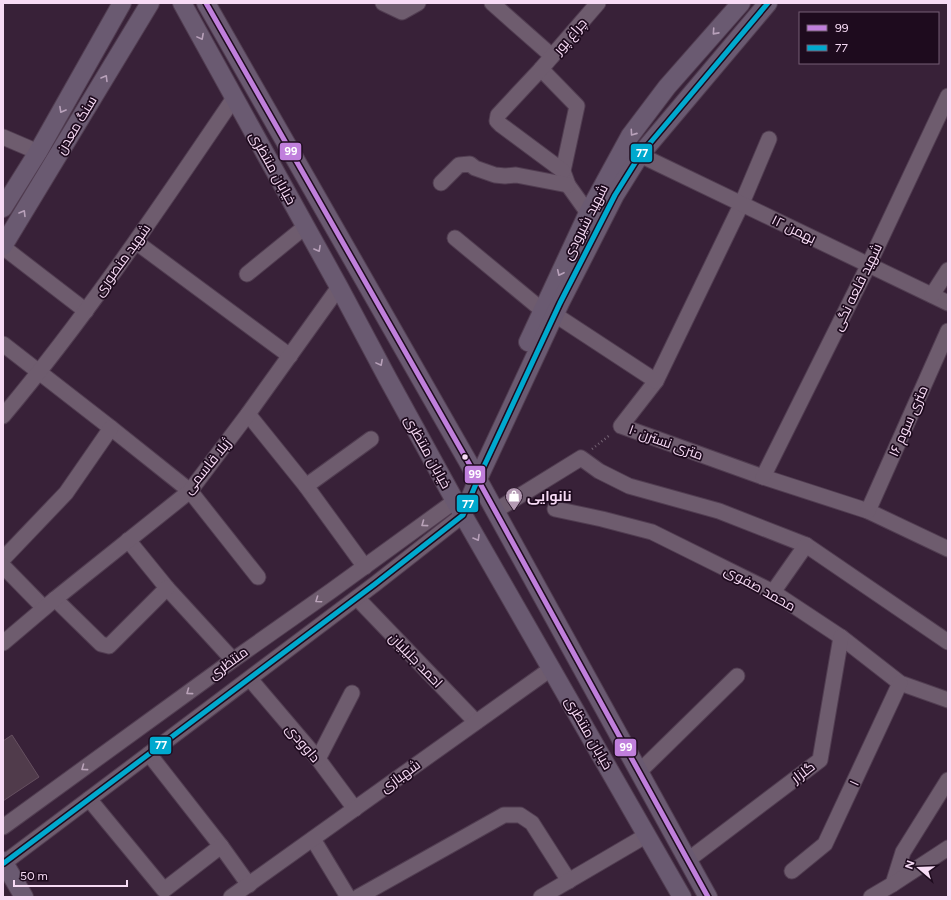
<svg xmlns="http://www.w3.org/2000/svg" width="951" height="900" viewBox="0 0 951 900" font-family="Figtree,Cairo,sans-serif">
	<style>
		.building { fill: #503b4b; stroke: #665060 }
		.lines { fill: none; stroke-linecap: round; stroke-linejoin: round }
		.minor-casing { stroke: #513d51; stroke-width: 17 }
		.major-casing { stroke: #513d51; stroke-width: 20 }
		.path { stroke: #746273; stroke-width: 2.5; stroke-dasharray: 1 3; stroke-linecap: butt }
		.minor { stroke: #6e5c6e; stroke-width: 15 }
		.major { stroke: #6a5a71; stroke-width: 18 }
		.bus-1-casing { stroke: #1e0b1e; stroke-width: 8 }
		.bus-2-casing { stroke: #1e0b1e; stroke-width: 8 }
		.bus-1 { stroke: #c07fdc; stroke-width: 5 }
		.bus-2 { stroke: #00a9ce; stroke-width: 5 }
		.oneway { stroke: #b8a1ba }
		.oneway2 { stroke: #b9a2b8 }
		.bus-dot { fill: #f7dbf5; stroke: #1e0b1e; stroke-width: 1.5 }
		.labels { text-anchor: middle; stroke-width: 3.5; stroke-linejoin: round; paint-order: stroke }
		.street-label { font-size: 14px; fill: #f7dbf5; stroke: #1e0b1e }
		.poi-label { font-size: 14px; font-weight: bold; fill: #f7dbf5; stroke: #1e0b1e; text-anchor: start }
		.line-badge { stroke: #1e0b1e; stroke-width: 1.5 }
		.badge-label { font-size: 11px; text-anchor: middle; font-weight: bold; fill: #fff }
	</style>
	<rect width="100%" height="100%" fill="#382138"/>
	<polygon class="building" points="12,735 39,777 3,801 3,741"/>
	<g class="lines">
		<g class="minor-casing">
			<g id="minor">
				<polyline points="383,3 402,12 418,3"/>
				<polyline points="492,3 552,56"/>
				<polyline points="541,69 577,106 563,171 568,185 588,213"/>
				<polyline points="3,137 38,152"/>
				<polyline points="769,139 742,203 656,381 621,426 763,477 868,511 948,549"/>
				<polyline points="640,155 948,303"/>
				<polyline points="563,171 501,125 497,121 498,115 541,69 598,3"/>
				<polyline points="441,183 459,165 470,164 475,168 495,175 505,176 516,175 568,185"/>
				<polyline points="455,238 542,310"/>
				<polyline points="136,242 290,356"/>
				<polyline points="3,247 86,311"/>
				<polyline points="247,274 306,226"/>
				<polyline points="932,295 948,270"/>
				<polyline points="554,314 656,381"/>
				<polyline points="3,344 111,428 190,491 258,577"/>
				<polyline points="248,414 306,486 365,567"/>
				<path d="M3 416C87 316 160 207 234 98"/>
				<polyline points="763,477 869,264 948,96"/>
				<polyline points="306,486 371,439"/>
				<polyline points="555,509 602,519 652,532 773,592 841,637 900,683 948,700"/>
				<polyline points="495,511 581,458 599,471 629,486 719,511 806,545 948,642"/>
				<polyline points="868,511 948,331"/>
				<polyline points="128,540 167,588 233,660"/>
				<polyline points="3,559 66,493 111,428"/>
				<polyline points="3,566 44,608"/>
				<polyline points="773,592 806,545"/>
				<polyline points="357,598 476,722"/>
				<polyline points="55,599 101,644 109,646 167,588"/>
				<polyline points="3,643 55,599 190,491 248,414 339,287"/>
				<polyline points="250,679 318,759 355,809"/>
				<polyline points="149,754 221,846 249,885"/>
				<polyline points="318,759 352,693"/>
				<polyline points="639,772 737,676"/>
				<polyline points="89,799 164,890 221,846"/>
				<polyline points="3,827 233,660 331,591 455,501"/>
				<polyline points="313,839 348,897"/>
				<polyline points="688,860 820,760 841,637"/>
				<polyline points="4,863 375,584 463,515"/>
				<polyline points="792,871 825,844 900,683"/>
				<polyline points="893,884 903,852 948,780"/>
				<polyline points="231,897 552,668"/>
				<polyline points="358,897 504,815 520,815 532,823 569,881"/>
				<polyline points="541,897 647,835"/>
				<polyline points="871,897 893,884 948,848"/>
			</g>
		</g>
		<g class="major-casing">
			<g id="major">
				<polyline points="182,3 339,287 388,379 455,501 682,897"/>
				<polyline points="206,3 471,467 708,897"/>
				<polyline points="3,208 38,152 122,3"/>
				<polyline points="3,246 150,3"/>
				<polyline points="528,342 588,213 630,136 667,87 741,3"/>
				<polyline points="463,515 478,479 560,303 615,195 640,155 768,3"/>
				<polyline points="3,861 24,897"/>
			</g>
		</g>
		<polyline class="path" points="592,449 610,435"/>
		<use href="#minor" class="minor"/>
		<use href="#major" class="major"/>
		<g class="bus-1-casing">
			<polyline id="bus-1" points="206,3 471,467 708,897"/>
		</g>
		<g class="bus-2-casing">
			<polyline id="bus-2" points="4,863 375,584 463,515 478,479 560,303 615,195 640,155 768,3"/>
		</g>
		<use href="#bus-1" class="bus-1"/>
		<use href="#bus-2" class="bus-2"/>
	</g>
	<defs><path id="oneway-chevron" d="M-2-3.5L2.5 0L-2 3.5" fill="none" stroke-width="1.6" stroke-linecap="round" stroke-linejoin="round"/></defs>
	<g class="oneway">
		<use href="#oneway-chevron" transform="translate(715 32) rotate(132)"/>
		<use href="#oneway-chevron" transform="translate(201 37) rotate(62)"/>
		<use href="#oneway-chevron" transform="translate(105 78) rotate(-59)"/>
		<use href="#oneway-chevron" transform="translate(62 110) rotate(119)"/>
		<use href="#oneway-chevron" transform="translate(633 133) rotate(125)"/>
		<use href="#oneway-chevron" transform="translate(23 213) rotate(-59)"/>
		<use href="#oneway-chevron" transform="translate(318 249) rotate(61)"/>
		<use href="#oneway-chevron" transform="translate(560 273) rotate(115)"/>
		<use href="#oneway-chevron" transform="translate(380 363) rotate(62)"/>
		<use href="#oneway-chevron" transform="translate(477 538) rotate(60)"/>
	</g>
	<g class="oneway2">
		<use href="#oneway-chevron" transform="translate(424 524) rotate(144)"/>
		<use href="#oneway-chevron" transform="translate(318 600) rotate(145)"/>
		<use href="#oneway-chevron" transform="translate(189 692) rotate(144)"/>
		<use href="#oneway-chevron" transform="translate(84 768) rotate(144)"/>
	</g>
	<defs>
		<g id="shop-pin" transform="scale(0.9)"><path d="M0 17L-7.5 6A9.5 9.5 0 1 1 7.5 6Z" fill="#b49ab3" stroke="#1e0b1e"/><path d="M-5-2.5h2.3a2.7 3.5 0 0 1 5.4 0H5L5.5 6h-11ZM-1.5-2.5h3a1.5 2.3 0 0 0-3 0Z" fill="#fff"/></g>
	</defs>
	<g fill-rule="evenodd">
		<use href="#shop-pin" x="514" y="496"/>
	</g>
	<circle class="bus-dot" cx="465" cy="457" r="3.5"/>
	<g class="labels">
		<g class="street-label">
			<text transform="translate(570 36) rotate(-49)" y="5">چراغ پور</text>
			<text transform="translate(76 125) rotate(-59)" y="5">سنگ معدن</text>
			<text transform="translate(273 168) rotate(61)" y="5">خیابان منتظری</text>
			<text transform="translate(585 222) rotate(-63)" y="5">شهید شیرودی</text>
			<text transform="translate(794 229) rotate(26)" y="5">۱۲ بهمن</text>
			<text transform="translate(122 260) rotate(-54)" y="5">شهید منصوری</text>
			<text transform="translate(857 287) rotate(-64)" y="5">شهید قلعه نگی</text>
			<text transform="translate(908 421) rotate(-66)" y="5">۱۶ متری سوم</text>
			<text transform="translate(666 442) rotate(20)" y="5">۱۰ متری نسترن</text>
			<text transform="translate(428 452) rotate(61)" y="5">خیابان منتظری</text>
			<text transform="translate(207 466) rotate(-51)" y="5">ژیلا قاسمی</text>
			<text transform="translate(760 588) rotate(29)" y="5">محمد صفوی</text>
			<text transform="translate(416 660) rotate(46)" y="5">احمد جلیلیان</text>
			<text transform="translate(228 663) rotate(-36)" y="5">منتظری</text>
			<text transform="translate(589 733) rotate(60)" y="5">خیابان منتظری</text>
			<text transform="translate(303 743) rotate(50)" y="5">داوودی</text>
			<text transform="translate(803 772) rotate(-37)" y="5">گلزار</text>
			<text transform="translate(400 776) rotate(-36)" y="5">شهبازی</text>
			<text transform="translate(854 783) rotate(-65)" y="5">۱</text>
		</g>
		<g class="poi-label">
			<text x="527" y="501">نانوایی</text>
		</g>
	</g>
	<g class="line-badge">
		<rect x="279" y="142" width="23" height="19" rx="4" fill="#c07fdc"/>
		<rect x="630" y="143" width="23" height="20" rx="4" fill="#00a9ce"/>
		<rect x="464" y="465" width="22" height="19" rx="4" fill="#c07fdc"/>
		<rect x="456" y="494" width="23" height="19" rx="4" fill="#00a9ce"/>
		<rect x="149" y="736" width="23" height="19" rx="4" fill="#00a9ce"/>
		<rect x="614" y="738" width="23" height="19" rx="4" fill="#c07fdc"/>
	</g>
	<g class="badge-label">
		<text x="291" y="155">99</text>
		<text x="642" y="157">77</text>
		<text x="475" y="478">99</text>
		<text x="468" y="508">77</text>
		<text x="161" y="749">77</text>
		<text x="626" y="751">99</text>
	</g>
	<rect width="951" height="900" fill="none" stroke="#f7dbf5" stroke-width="8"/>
	<rect x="799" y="12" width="140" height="52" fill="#1e0b1e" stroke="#755e74"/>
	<rect x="807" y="25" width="20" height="6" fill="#c07fdc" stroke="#755e74"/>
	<text x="835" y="32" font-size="12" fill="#f7dbf5">99</text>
	<rect x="807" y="45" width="20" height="6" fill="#00a9ce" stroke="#755e74"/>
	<text x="835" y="52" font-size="12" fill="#f7dbf5">77</text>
	<g transform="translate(919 868) rotate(289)" stroke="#1e0b1e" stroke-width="3" paint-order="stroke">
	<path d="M0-3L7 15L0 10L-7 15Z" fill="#f7dbf5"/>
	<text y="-6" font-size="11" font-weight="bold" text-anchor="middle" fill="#f7dbf5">N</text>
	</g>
	<path d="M14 880v6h113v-6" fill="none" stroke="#f7dbf5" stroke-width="2"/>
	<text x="20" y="880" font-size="12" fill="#f7dbf5" stroke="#1e0b1e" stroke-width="3" paint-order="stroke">50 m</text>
</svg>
